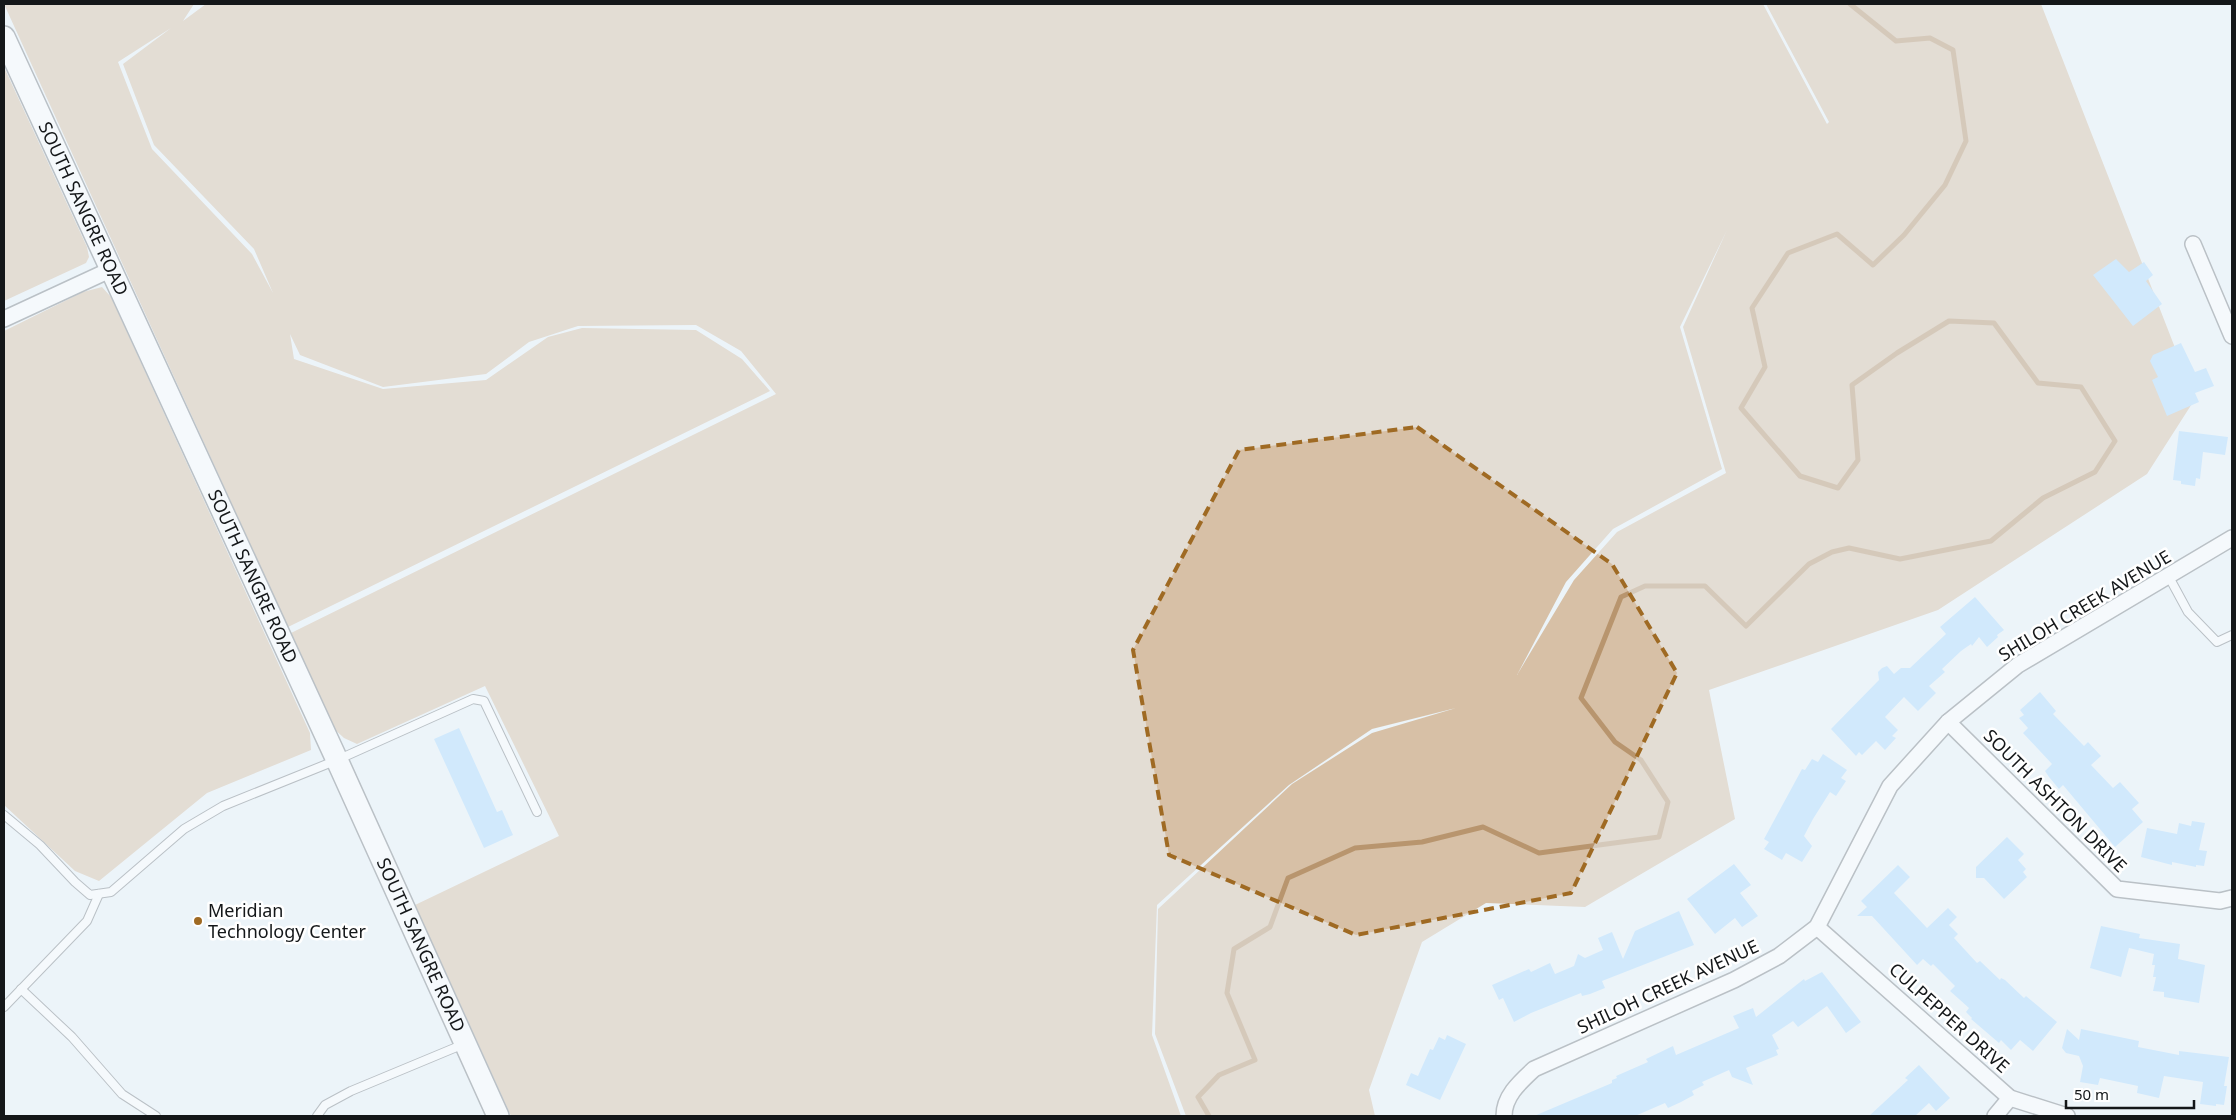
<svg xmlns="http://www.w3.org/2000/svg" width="2236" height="1120" viewBox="0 0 2236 1120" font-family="'Noto Sans',sans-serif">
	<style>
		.green { fill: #d7c0a6; fill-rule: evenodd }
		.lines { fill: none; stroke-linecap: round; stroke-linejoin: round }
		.stream { stroke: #b8956e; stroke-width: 5 }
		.building { fill: #afdcff }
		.lane-casing { stroke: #7d8388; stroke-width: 10 }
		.street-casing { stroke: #7d8388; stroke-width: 18 }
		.secondary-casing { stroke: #7d8388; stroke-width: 24 }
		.lane { stroke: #fff; stroke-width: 8 }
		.street { stroke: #fff; stroke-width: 15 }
		.secondary { stroke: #fff; stroke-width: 21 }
		.marked { fill: none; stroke: #9f6a23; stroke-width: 4; stroke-dasharray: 10 6; stroke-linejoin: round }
		.poi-dot { fill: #9f6a23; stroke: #fff; stroke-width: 2 }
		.labels { text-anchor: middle; stroke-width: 5; stroke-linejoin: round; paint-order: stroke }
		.street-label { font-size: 18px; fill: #141719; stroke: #fff }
		.poi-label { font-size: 18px; fill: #141719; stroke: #fff; text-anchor: start }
	</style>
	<rect width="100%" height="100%" fill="#ecf4f9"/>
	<g class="green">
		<path d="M4 4H194L183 21 206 4H1763L1827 124 1829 122 1766 4H2041L2195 399 2147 474 1938 610 1709 690 1735 819 1585 907 1486 903 1422 942 1369 1090 1375 1116H1186L1155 1034 1158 909 1292 784 1372 733 1456 708 1372 729 1289 785 1157 905 1152 1035 1181 1116H511L415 905 559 836 485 686 357 744 344 738 332 727 291 633 776 394 741 351 696 325 578 326 529 342 486 374 383 387 300 355 290 334 294 359 383 389 486 380 548 337 582 328 696 330 742 359 770 391 288 627ZM171 28 123 64 154 145 254 249 273 293 252 254 152 149 118 62ZM1727 230 1683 327 1726 473 1617 532 1574 580 1517 675 1566 582 1613 529 1722 469 1680 327Z"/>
		<polygon points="4,67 87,247 89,257 86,263 4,301"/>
		<polygon points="102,287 111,297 310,733 311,750 207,793 99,881 75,871 4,805 4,331 83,292"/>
	</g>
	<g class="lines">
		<polyline class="stream" points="1209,1116 1198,1097 1219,1075 1255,1060 1227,993 1234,949 1270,927 1288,878 1355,848 1422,842 1483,827 1539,853 1659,837 1668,802 1641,760 1615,742 1581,698 1621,597 1645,586 1705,586 1746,626 1809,564 1832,552 1849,548 1900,559 1991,541 2043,498 2095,472 2115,441 2081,387 2038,383 1994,323 1949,321 1897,353 1852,385 1858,460 1838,488 1800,476 1741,408 1765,367 1752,308 1788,253 1837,234 1873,265 1904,235 1945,185 1966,141 1953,50 1930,38 1896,41 1850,4"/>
	</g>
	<g class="building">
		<polygon points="2116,259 2129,272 2144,262 2153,275 2146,281 2162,304 2133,326 2093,275"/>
		<polygon points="2181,343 2195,372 2206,368 2214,386 2195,393 2199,402 2167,416 2152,380 2158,377 2150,361 2153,355"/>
		<polygon points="2179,431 2228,437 2225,455 2203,452 2200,479 2196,478 2195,486 2181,484 2181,481 2173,480"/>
		<polygon points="1975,597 2004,630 1997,635 1998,637 1987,647 1979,637 1972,646 1971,644 1961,651 1942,669 1945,672 1929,686 1936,693 1918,711 1904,697 1885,717 1898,730 1892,736 1896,738 1885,750 1876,741 1862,755 1859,752 1856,756 1831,729 1879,680 1878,672 1882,668 1887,666 1894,674 1901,668 1910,668 1946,634 1940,627"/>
		<polygon points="2040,692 2056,711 2053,714 2084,746 2088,742 2101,756 2091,765 2113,788 2120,782 2139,803 2132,809 2143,822 2115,847 2063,785 2059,789 2049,777 2045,771 2052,764 2023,733 2028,728 2019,718 2024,715 2020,710"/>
		<polygon points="459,728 497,812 502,810 513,835 484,848 434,739"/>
		<polygon points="1823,754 1847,770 1841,778 1846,781 1836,796 1830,792 1813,819 1804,836 1812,846 1802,862 1786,853 1782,860 1764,849 1769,842 1764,839 1802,769 1805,770 1812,759 1818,762"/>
		<polygon points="2192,821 2205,823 2199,850 2207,851 2204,866 2196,865 2196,867 2172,862 2172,865 2141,857 2147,828 2177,834 2179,823 2191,826"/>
		<polygon points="2007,837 2024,854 2018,860 2026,869 2023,872 2027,877 2004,899 1984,878 1976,878 1976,867"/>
		<polygon points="1734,864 1751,885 1740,893 1758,916 1742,927 1735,918 1715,934 1687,899"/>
		<polygon points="1898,865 1910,877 1894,893 1927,928 1948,908 1957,917 1949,925 1958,934 1954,938 1977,963 1980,961 2000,980 2001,978 2005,980 2024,998 2026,996 2057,1022 2033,1051 2020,1040 2011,1050 2001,1040 1999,1043 1971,1019 1972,1018 1966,1012 1969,1008 1950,991 1955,986 1933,964 1931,966 1923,959 1917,965 1872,916 1857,916 1867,907 1861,901"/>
		<polygon points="1679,911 1694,945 1602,981 1605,988 1590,994 1582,996 1581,993 1531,1013 1514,1022 1503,998 1499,1000 1492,985 1529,969 1531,972 1550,963 1555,974 1574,966 1578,954 1585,958 1603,950 1598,938 1612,932 1623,959 1635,931"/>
		<polygon points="2101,926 2140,934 2139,938 2180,944 2178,959 2205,965 2199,1003 2164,997 2164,992 2153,991 2156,977 2153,977 2155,965 2152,965 2154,954 2129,948 2121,977 2090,968"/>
		<polygon points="1822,972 1861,1022 1846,1033 1827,1006 1798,1027 1793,1021 1772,1035 1779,1049 1776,1050 1778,1055 1746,1068 1753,1085 1732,1077 1729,1070 1702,1082 1704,1085 1692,1091 1694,1095 1681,1102 1668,1108 1665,1103 1635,1116 1534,1116 1612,1083 1612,1080 1617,1078 1616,1076 1648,1062 1646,1059 1673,1046 1676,1055 1739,1028 1733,1016 1753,1008 1756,1017 1804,979 1805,981"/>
		<polygon points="2067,1029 2079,1040 2081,1029 2139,1041 2138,1047 2179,1055 2179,1051 2229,1057 2224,1086 2227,1086 2224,1105 2216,1104 2216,1106 2200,1104 2203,1082 2164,1076 2159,1098 2137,1093 2138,1086 2100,1078 2098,1085 2080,1082 2083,1066 2079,1056 2066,1053 2062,1048"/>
		<polygon points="1447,1035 1466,1044 1440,1100 1406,1085 1411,1073 1418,1076 1430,1049 1433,1050 1439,1037 1445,1040"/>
		<polygon points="1919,1065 1950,1098 1936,1111 1929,1103 1915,1116 1869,1116 1908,1080 1905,1078"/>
	</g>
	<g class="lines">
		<g class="lane-casing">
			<g id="lane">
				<polyline points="2169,577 2188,612 2217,642 2232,635"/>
				<polyline points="4,815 40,845 75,882 90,895 111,892 184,829 223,806 337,760 473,699 484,701 537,812"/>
				<polyline points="21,989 72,1037 122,1094 156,1116"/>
				<polyline points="4,1007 87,921 99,894"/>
				<polyline points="317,1116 325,1105 351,1091 464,1044"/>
			</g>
		</g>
		<g class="street-casing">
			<g id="street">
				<polyline points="2193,244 2232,336"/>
				<polyline points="4,319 112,269"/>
				<polyline points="1948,722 2117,889 2220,901 2232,898"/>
				<polyline points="1817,927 2010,1098 2067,1116"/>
				<path d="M1504 1116C1504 1096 1520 1082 1534 1069L1734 980 1779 956 1817 927 1890 786 1948 722 2018 665 2232 538"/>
				<polyline points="1995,1116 2010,1098"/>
			</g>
		</g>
		<g class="secondary-casing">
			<g id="secondary">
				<path id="s1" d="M4 37 337 760 498 1116"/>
			</g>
		</g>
		<use href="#lane" class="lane"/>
		<use href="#street" class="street"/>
		<use href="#secondary" class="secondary"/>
	</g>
	<path d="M0 0H2236V1120H0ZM1417 427 1612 564 1677 673 1571 893 1356 935 1169 855 1133 650 1239 450Z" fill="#ecf4f9" fill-opacity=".55" fill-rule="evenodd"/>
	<path class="marked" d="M1417 427 1612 564 1677 673 1571 893 1356 935 1169 855 1133 650 1239 450Z"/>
	<circle class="poi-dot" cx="198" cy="921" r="5"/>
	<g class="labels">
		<g class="street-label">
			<text dy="6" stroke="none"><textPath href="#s1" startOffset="189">SOUTH SANGRE ROAD</textPath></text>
			<text dy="6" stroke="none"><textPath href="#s1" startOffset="594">SOUTH SANGRE ROAD</textPath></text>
			<text transform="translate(2085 606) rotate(-31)" y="6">SHILOH CREEK AVENUE</text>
			<text transform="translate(2055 801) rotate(45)" y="6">SOUTH ASHTON DRIVE</text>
			<text dy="6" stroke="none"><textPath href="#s1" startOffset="999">SOUTH SANGRE ROAD</textPath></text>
			<text transform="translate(1668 987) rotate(-25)" y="6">SHILOH CREEK AVENUE</text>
			<text transform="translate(1949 1018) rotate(42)" y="6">CULPEPPER DRIVE</text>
		</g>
		<g class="poi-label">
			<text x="208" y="917">Meridian<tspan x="208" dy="21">Technology Center</tspan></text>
		</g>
	</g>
	<rect width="2236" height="1120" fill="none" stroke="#141719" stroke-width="10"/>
	<path d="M2066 1100v8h128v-8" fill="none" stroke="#141719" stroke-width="2.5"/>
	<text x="2074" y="1100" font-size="15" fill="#141719" stroke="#ffffff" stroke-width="4" paint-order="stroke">50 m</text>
</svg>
